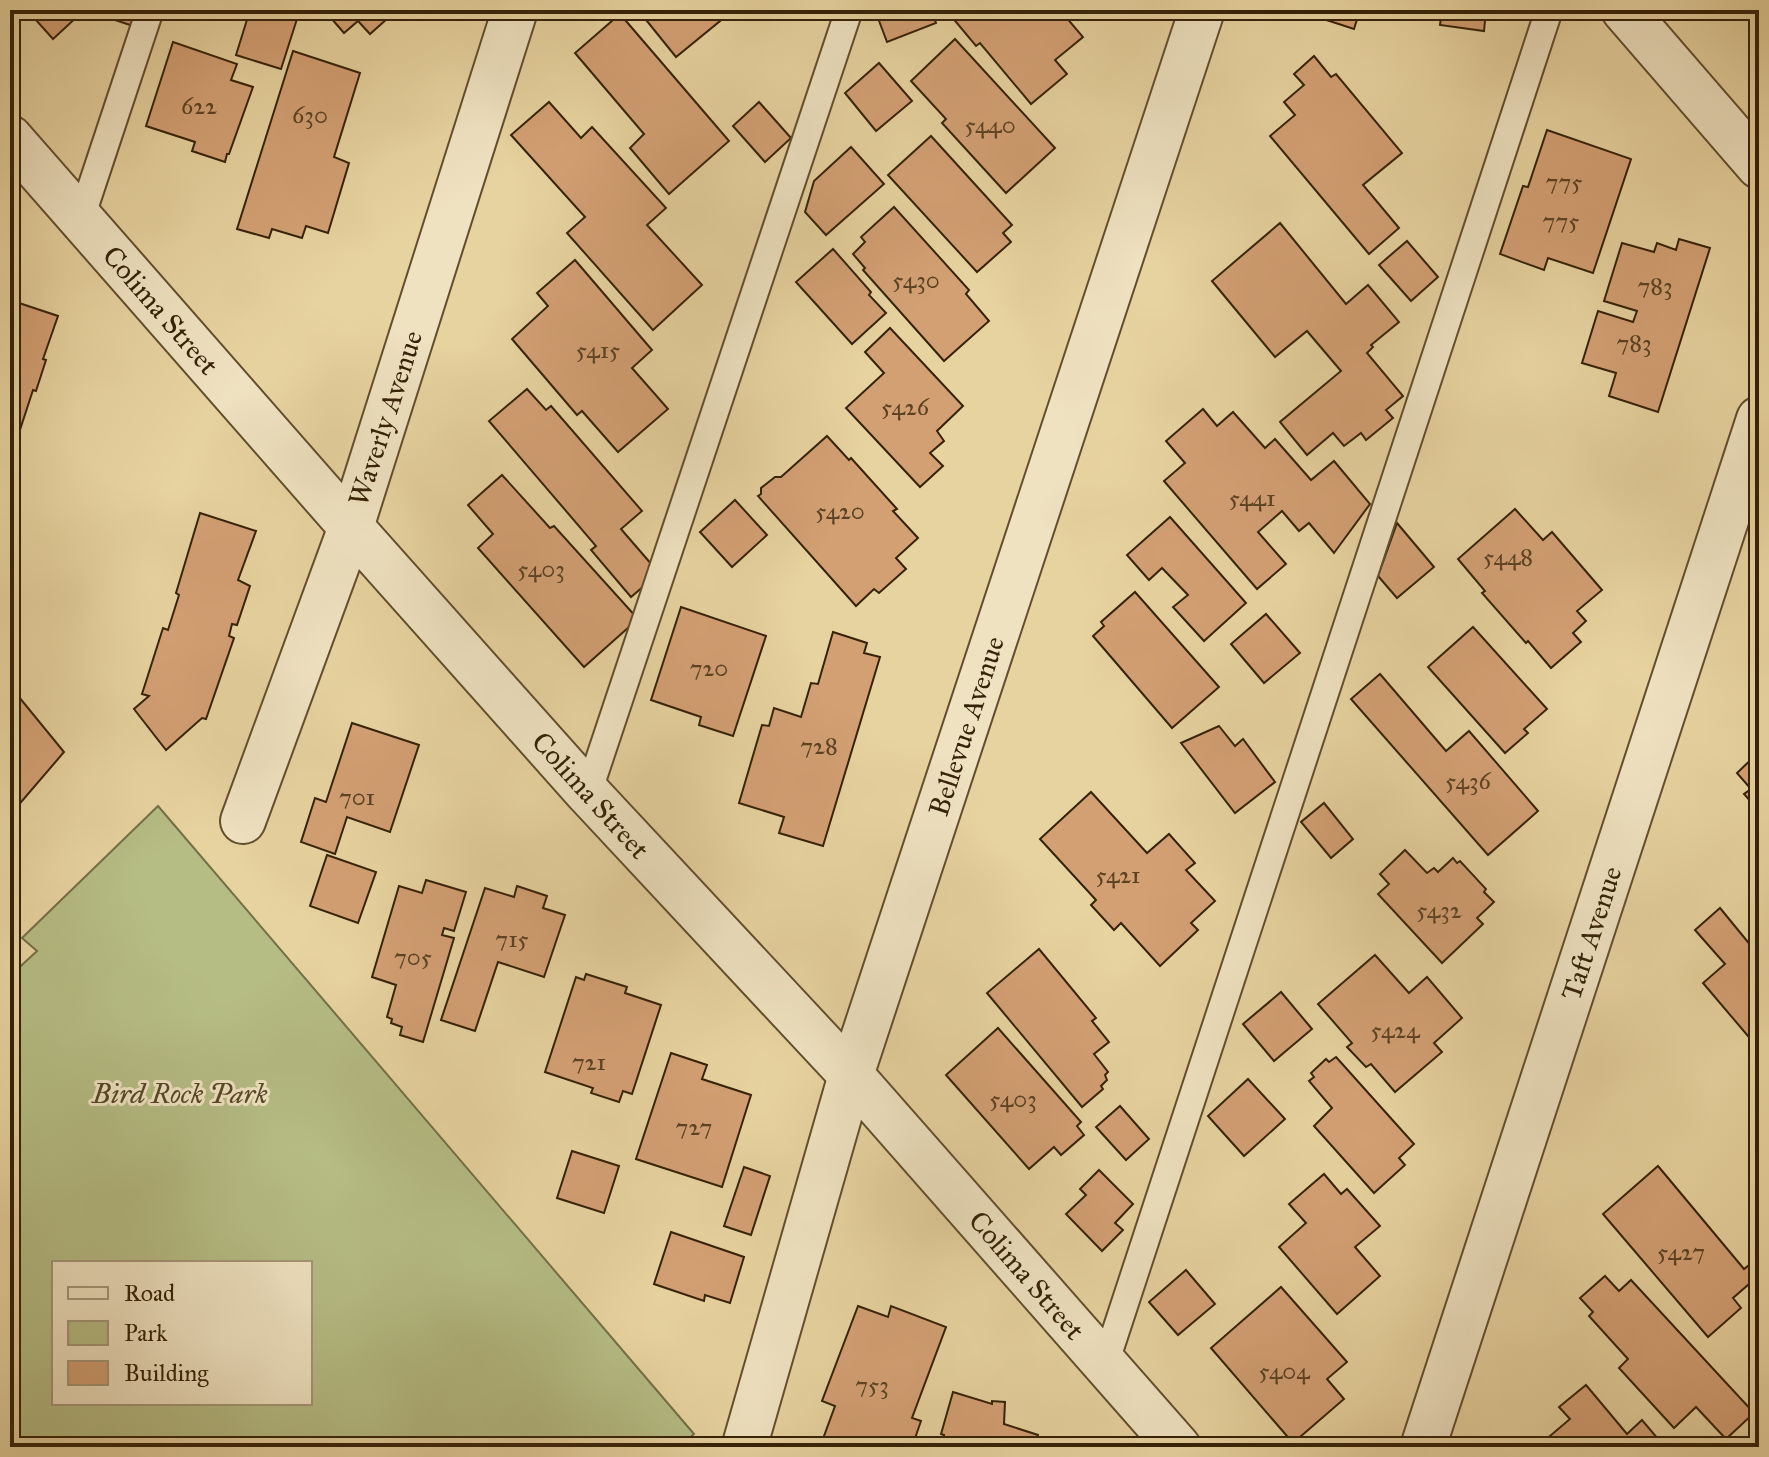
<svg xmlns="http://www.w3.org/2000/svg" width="1769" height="1457" viewBox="0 0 1769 1457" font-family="'IM FELL Great Primer',serif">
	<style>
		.green { fill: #b5bc84; stroke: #756f46; stroke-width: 2; fill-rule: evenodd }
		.building { fill: #d3a074; stroke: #352208; stroke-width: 2 }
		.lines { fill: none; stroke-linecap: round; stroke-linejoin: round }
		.service-casing { stroke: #624e2e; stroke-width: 30 }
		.minor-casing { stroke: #624e2e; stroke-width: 48 }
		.service { stroke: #efe2c1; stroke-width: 26 }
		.minor { stroke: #efe2c1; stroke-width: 44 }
		.labels { text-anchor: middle; stroke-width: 6; stroke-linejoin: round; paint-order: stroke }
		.number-label { font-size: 24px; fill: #5c4223 }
		.street-label { font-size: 28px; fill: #352208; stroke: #efe2c1 }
		.park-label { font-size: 28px; font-style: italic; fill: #554827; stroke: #efe2c1 }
	</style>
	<rect width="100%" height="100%" fill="#e7d3a0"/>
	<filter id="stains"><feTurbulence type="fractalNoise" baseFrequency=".0025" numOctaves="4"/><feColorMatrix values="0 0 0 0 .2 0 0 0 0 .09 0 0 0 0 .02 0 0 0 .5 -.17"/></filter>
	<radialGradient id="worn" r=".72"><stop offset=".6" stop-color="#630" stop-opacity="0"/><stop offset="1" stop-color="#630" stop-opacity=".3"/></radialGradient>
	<path class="green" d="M158 806 694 1434 679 1447H10V976L37 951 22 938ZM54 1263H310V1403H54Z"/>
	<g class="building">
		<polygon points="27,10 75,10 79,15 53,39"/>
		<polygon points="85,10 138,10 133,26"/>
		<polygon points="250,10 268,10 297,19 281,69 236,55"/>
		<polygon points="324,10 397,10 370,34 358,21 344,33"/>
		<polygon points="638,10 711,10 720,21 676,57"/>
		<polygon points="875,10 931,10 936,23 887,42"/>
		<polygon points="946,10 1060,10 1083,37 1055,60 1067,74 1031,104 980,43 976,46"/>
		<polygon points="1306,10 1360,10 1354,29 1305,13"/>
		<polygon points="1442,10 1486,10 1484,31 1440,25"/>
		<polygon points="620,14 729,141 669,194 630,148 644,134 575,53"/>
		<polygon points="955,39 1055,148 1006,193 942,123 946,119 911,81"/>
		<polygon points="173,42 237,64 231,80 253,87 229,154 227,154 225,162 192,151 195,142 146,126"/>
		<polygon points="293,51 360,73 334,157 349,163 328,233 306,226 302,238 272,229 269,238 237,229"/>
		<polygon points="1314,56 1331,77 1336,74 1402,153 1363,185 1399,228 1369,254 1270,136 1295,115 1284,102 1304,85 1294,74"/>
		<polygon points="879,63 912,101 876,131 845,93"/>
		<polygon points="549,102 581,138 592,127 666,208 647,225 702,285 653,330 567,233 585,217 511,135"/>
		<polygon points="759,102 791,138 765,162 733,126"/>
		<polygon points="1547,130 1631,159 1593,273 1548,258 1544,270 1500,254 1523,186 1528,187"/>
		<polygon points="931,136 1012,225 1003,233 1011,242 977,272 888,175"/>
		<polygon points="851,147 884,184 826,235 805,212 814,181"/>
		<polygon points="894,207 969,290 966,294 989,321 944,361 863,270 865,268 853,254 865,242 861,237"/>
		<polygon points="1280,223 1346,304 1368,285 1399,322 1371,345 1373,347 1367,353 1403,396 1386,410 1393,418 1366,440 1361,433 1344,446 1333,433 1307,455 1280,422 1341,371 1307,331 1275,357 1212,281"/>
		<polygon points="1679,239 1710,248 1658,412 1609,396 1616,373 1582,363 1598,311 1633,322 1637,311 1604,301 1622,243 1654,252 1657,243 1676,250"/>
		<polygon points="1407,241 1438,277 1411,301 1379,265"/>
		<polygon points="833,249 871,292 869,295 886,313 852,344 796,282"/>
		<polygon points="575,260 652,350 632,368 668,409 618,452 582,411 577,415 512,339 548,306 537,293"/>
		<polygon points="10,300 58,316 43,359 46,360 36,391 33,390 16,442 10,440"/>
		<polygon points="890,328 963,406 937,431 944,441 930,453 943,466 920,487 846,408 884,373 865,352"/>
		<polygon points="527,389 546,410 551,406 642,511 621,529 659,573 631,597 591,550 596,546 489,421"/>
		<polygon points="1203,409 1217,426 1233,412 1265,448 1275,439 1311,480 1334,461 1370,504 1334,553 1309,523 1299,531 1282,511 1258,532 1286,564 1257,589 1164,481 1185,463 1166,441"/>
		<polygon points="827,436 849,460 851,458 897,509 893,511 918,538 896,558 906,569 879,593 874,589 856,606 758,496 761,494 761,488 775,477 781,477"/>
		<polygon points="502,475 550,528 554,526 638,619 584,667 478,548 493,534 468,505"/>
		<polygon points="735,500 767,535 732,567 700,532"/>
		<polygon points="1515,509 1543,540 1552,532 1602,590 1577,611 1586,621 1573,633 1581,642 1551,668 1528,641 1526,643 1482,593 1485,591 1458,559"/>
		<polygon points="200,513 256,531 238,580 250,586 237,625 232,624 229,636 234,638 206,719 202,718 166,750 134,709 149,696 142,694 163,628 168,630 179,595 176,593"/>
		<polygon points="1170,517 1246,603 1204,641 1173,607 1188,595 1162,568 1149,580 1127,555"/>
		<polygon points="1397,523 1434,567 1397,598 1378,576"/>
		<polygon points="1135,592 1219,687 1172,728 1093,636 1104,626 1101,622"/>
		<polygon points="681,607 766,636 733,736 699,725 701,717 651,700"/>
		<polygon points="1266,614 1300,653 1264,683 1231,644"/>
		<polygon points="1473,627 1547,709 1524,729 1528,733 1505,753 1428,667"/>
		<polygon points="833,632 867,643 864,653 880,657 823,846 779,833 784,817 739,803 762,725 769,726 774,708 801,717 811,683 818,684"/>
		<polygon points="1380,674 1446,751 1469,731 1538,811 1488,855 1351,699"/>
		<polygon points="10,686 64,752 10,815"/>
		<polygon points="352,723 419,745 390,832 347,817 335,854 301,842 315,798 326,802"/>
		<polygon points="1219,726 1235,746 1243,739 1275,782 1235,813 1181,743"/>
		<polygon points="1759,752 1759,811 1744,794 1751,789 1737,773"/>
		<polygon points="1091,792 1147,853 1169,834 1195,863 1186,870 1215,901 1191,923 1198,930 1160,966 1121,923 1114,930 1091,905 1096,900 1040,839"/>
		<polygon points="1324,803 1353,839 1331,858 1301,822"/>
		<polygon points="1405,850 1427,873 1434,868 1438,872 1453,858 1457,863 1460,861 1486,889 1484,892 1494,902 1477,918 1483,924 1442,963 1378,894 1389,884 1380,874"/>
		<polygon points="327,855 376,872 358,923 310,906"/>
		<polygon points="426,880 466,892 454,931 444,928 442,935 454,938 423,1042 400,1035 402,1027 391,1023 392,1019 387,1017 396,985 372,977 399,886 422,893"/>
		<polygon points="517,886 547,896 543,908 565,915 544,977 498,962 475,1031 441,1020 485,888 514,897"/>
		<polygon points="1720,908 1752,947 1750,949 1759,960 1759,1049 1703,983 1725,964 1695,930"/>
		<polygon points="1039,949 1096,1018 1092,1021 1109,1042 1094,1054 1108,1072 1105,1075 1107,1080 1101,1086 1103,1089 1082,1107 987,993"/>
		<polygon points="1375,955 1409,993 1427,977 1462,1018 1434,1043 1442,1052 1395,1092 1371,1064 1366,1067 1347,1047 1352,1043 1318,1004"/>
		<polygon points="586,974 627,987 625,993 661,1005 632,1094 623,1091 619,1102 591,1093 593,1088 545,1072 576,977 584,980"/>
		<polygon points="1281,992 1312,1029 1274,1061 1243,1024"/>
		<polygon points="998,1028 1081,1122 1077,1126 1084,1135 1061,1155 1054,1147 1029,1169 946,1075"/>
		<polygon points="671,1053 707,1065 702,1079 751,1095 722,1187 636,1159"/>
		<polygon points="1336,1057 1414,1144 1399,1158 1405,1165 1374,1193 1314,1126 1332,1108 1309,1081 1314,1077 1311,1073 1326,1059 1329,1062"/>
		<polygon points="1248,1079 1285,1119 1244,1156 1208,1116"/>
		<polygon points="1120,1106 1149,1139 1126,1160 1096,1127"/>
		<polygon points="572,1151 619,1166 604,1213 557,1198"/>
		<polygon points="1658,1166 1744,1269 1759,1257 1759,1298 1748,1285 1733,1298 1741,1308 1708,1337 1603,1214"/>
		<polygon points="744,1167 770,1176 751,1235 724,1226"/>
		<polygon points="1099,1170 1133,1204 1115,1223 1123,1230 1102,1251 1066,1214 1086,1195 1080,1189"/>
		<polygon points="1324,1174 1341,1194 1347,1189 1380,1226 1355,1247 1380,1276 1337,1314 1279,1247 1306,1223 1289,1204"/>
		<polygon points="671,1232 744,1257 730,1303 705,1295 704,1301 654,1284"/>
		<polygon points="1186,1270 1215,1304 1178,1335 1149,1302"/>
		<polygon points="1605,1276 1619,1291 1631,1280 1754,1413 1726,1439 1696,1407 1674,1428 1619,1368 1628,1359 1589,1316 1593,1312 1580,1298"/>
		<polygon points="1281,1287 1347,1362 1327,1379 1344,1399 1293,1443 1211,1348"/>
		<polygon points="858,1306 888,1317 891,1306 946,1327 912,1418 921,1421 912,1447 820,1447 835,1406 822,1401"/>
		<polygon points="1586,1385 1627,1434 1642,1420 1658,1439 1649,1447 1537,1447 1570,1419 1559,1407"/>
		<polygon points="953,1392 992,1404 992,1401 1005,1402 1004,1424 1038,1435 1035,1447 941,1447 944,1435 941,1434"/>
	</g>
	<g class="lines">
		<g class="service-casing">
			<g id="service">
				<polyline points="81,218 150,10"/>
				<polyline points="588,793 849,10"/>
				<polyline points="1105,1364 1549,10"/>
			</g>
		</g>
		<g class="minor-casing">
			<g id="minor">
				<polyline points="1624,10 1759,166"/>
				<polyline points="10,138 351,527 588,793 851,1075 1178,1447"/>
				<polyline points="243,821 351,527 515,10"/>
				<polyline points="746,1447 746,1441 851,1075 1202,10"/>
				<polyline points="1423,1447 1759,419"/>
			</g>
		</g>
		<use href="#service" class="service"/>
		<use href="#minor" class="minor"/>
	</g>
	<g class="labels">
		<g class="number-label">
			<text x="199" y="114">622</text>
			<text x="310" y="123">630</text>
			<text x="990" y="133">5440</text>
			<text x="1564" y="190">775</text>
			<text x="1561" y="229">775</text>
			<text x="916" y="288">5430</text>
			<text x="1655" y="294">783</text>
			<text x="1634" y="351">783</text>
			<text x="598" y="358">5415</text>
			<text x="905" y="415">5426</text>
			<text x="1252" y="506">5441</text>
			<text x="840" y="519">5420</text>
			<text x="1508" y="565">5448</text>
			<text x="541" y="577">5403</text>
			<text x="709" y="676">720</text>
			<text x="819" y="754">728</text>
			<text x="1468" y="789">5436</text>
			<text x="357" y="805">701</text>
			<text x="1118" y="883">5421</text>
			<text x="1439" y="918">5432</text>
			<text x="512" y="947">715</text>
			<text x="413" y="965">705</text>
			<text x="1395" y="1038">5424</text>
			<text x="589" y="1070">721</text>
			<text x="1013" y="1107">5403</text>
			<text x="694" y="1135">727</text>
			<text x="1681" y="1260">5427</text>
			<text x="1284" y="1379">5404</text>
			<text x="872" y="1393">753</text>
		</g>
		<g class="street-label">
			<text transform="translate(161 310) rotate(49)" y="10">Colima Street</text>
			<text transform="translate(385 418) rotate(-72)" y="10">Waverly Avenue</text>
			<text transform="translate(966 726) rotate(-72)" y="10">Bellevue Avenue</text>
			<text transform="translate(591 795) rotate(48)" y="10">Colima Street</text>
			<text transform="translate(1591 933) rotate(-72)" y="10">Taft Avenue</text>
			<text transform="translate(1027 1275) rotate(49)" y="10">Colima Street</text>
		</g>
		<g class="park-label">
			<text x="180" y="1103">Bird Rock Park</text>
		</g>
	</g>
	<rect width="1769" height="1457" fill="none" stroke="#e7d3a0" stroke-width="40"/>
	<rect x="12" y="12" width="1745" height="1433" fill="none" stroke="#352208" stroke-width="4"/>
	<rect x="20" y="20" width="1729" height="1417" fill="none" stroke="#352208" stroke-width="2"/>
	<rect x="52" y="1261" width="260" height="144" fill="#efe2c1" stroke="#a59577" stroke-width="2"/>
	<rect x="68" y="1287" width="40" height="12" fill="#efe2c1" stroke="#a59577" stroke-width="2"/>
	<text x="124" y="1301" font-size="24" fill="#352208">Road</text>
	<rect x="68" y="1321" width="40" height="24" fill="#b5bc84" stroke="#a59577" stroke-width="2"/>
	<text x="124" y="1341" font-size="24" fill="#352208">Park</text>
	<rect x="68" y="1361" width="40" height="24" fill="#d3a074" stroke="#a59577" stroke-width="2"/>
	<text x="124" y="1381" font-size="24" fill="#352208">Building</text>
	<rect width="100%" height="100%" filter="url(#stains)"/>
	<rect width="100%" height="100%" fill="url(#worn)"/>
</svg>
